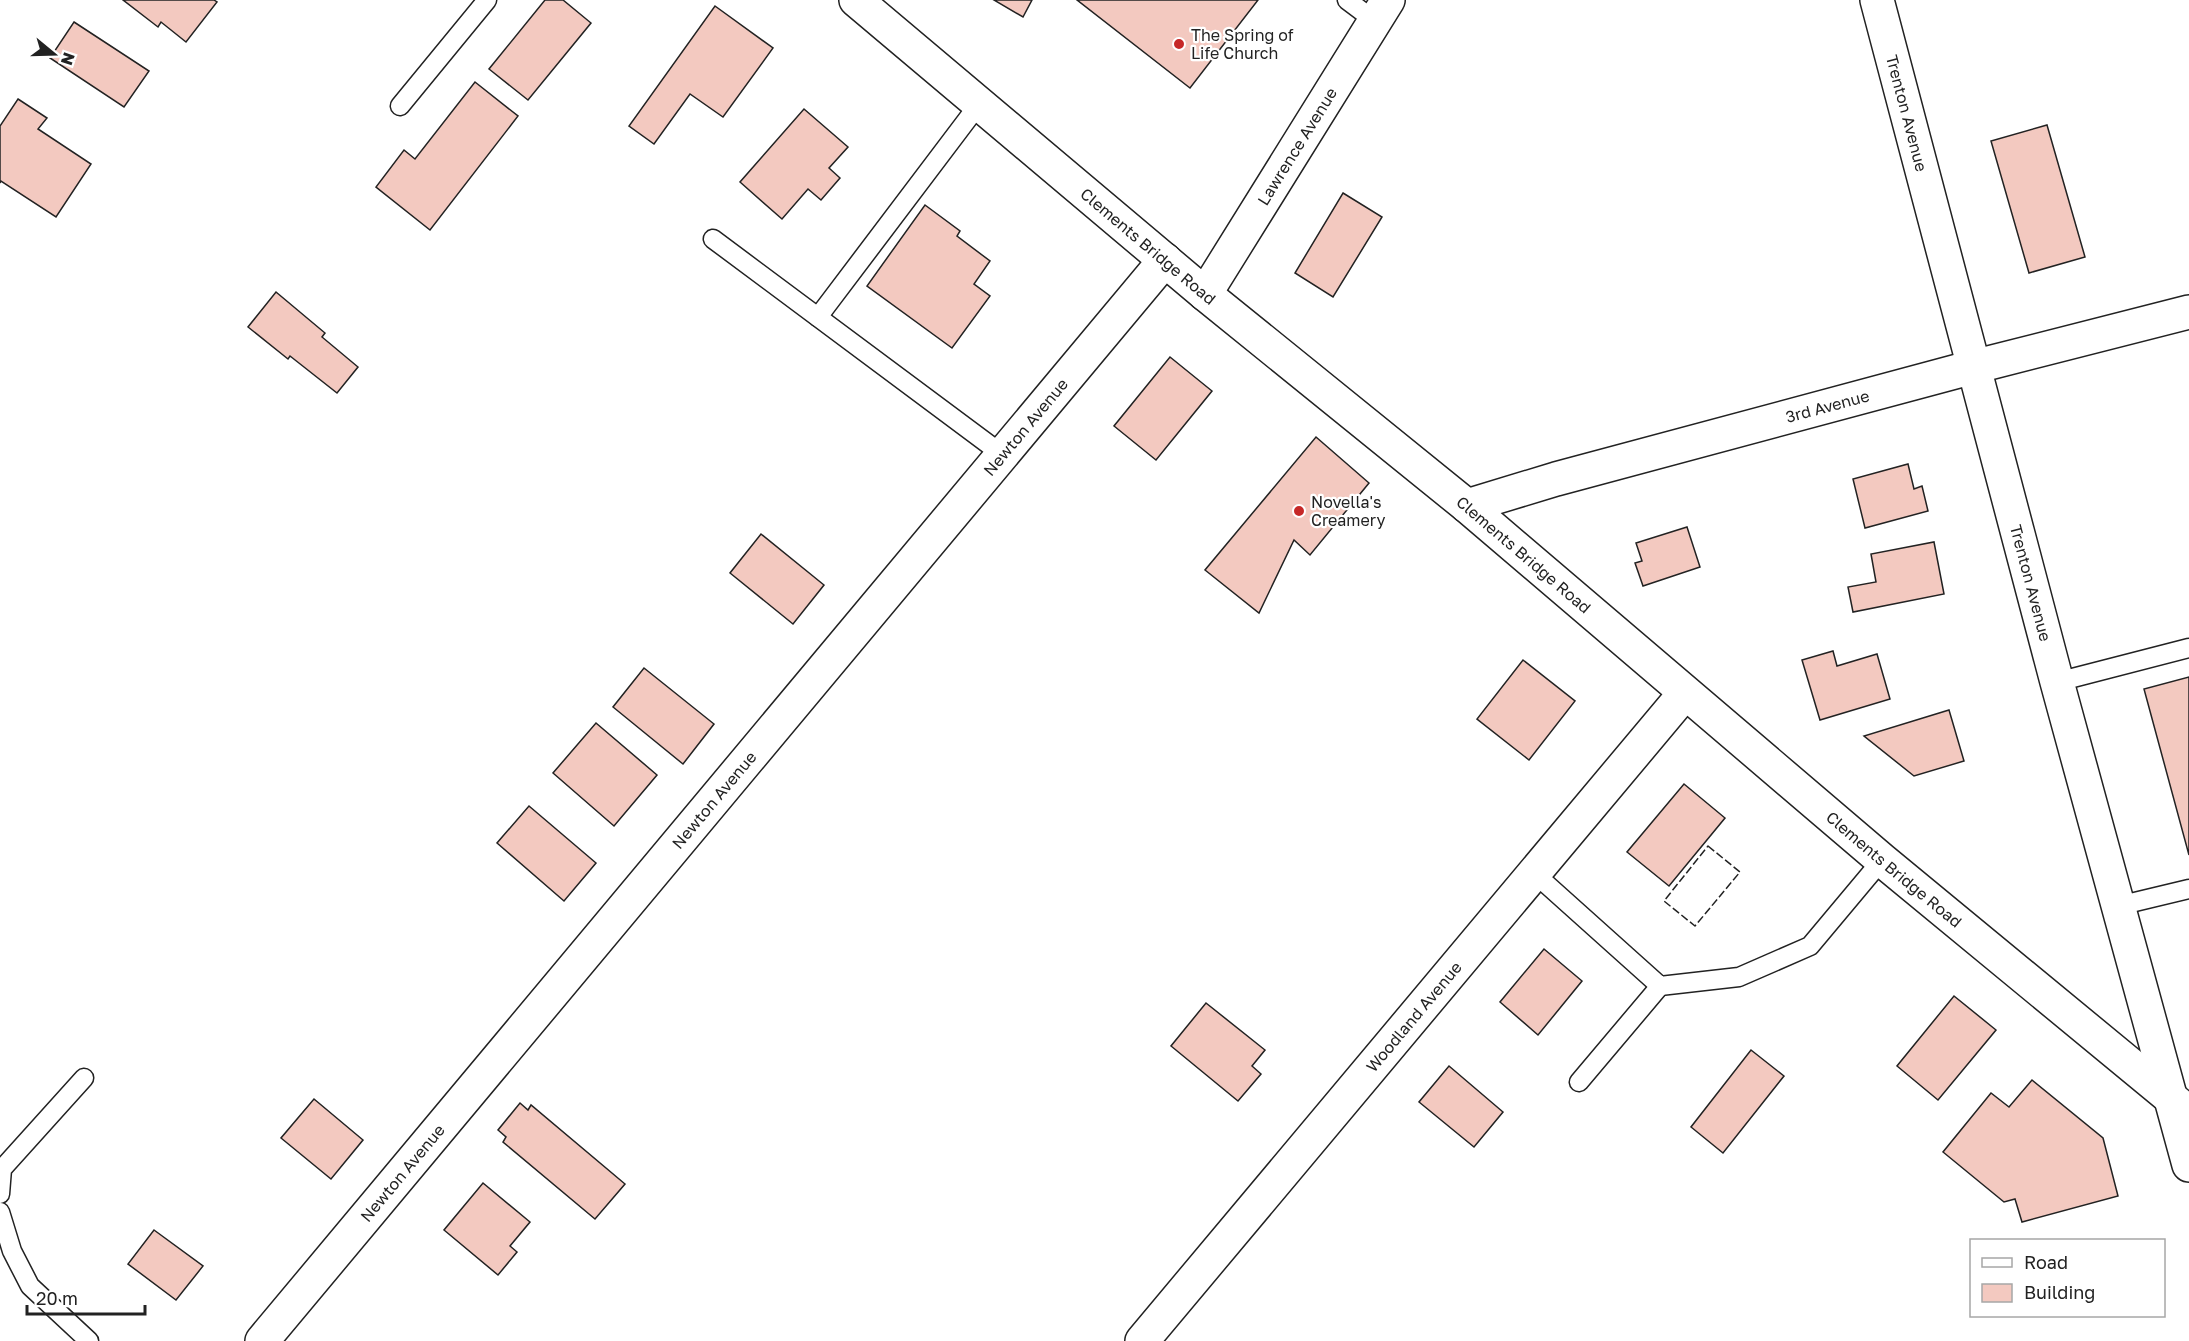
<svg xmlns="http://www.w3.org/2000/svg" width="2189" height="1341" viewBox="0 0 2189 1341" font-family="'Golos Text',sans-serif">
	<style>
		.building { fill: #f3c9c0; stroke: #222; stroke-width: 1.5 }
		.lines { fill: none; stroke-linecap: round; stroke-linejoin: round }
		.lane-casing { stroke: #222; stroke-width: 21 }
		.street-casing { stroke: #222; stroke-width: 36 }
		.secondary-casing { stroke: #222; stroke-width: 36 }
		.primary-casing { stroke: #222; stroke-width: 36 }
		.lane { stroke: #fff; stroke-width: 18 }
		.street { stroke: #fff; stroke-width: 33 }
		.secondary { stroke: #fff; stroke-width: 33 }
		.primary { stroke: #fff; stroke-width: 33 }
		.fence { stroke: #222; stroke-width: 1.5; stroke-dasharray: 8 3; stroke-linecap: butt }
		.poi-dot { fill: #c62828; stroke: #fff; stroke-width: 2 }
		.labels { text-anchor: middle; stroke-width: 4.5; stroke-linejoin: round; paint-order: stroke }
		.poi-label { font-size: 16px; fill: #222; stroke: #fff; text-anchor: start }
		.street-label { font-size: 16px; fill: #222; stroke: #fff }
	</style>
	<rect width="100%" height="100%" fill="#fff"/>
	<g class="building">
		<polygon points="123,0 214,0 217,2 186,42 161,22 158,27"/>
		<polygon points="545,0 563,0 591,23 528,100 489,69"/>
		<polygon points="994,0 1032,0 1023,17"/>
		<polygon points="1077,0 1258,0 1190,88"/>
		<polygon points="715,6 773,48 723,117 690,94 654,144 629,126"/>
		<polygon points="74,22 149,71 124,107 50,58"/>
		<polygon points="475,82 518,116 430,230 376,187 404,150 415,159"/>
		<polygon points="18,99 47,118 38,129 91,164 56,217 1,181 0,183 0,126"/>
		<polygon points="804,109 848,147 829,168 840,178 821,200 808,189 782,219 740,182"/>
		<polygon points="2047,125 2085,257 2029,273 1991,141"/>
		<polygon points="1343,193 1382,217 1333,297 1295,273"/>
		<polygon points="925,205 960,231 957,236 990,261 974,284 990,296 952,348 867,286"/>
		<polygon points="276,292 325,333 322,337 358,367 337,393 290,356 288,359 248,327"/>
		<polygon points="1170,357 1212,391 1156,460 1114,426"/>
		<polygon points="1316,437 1369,483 1310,555 1294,540 1259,613 1205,570"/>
		<polygon points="1908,464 1914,489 1922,486 1928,511 1865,528 1853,479"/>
		<polygon points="1687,527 1700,567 1643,586 1635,563 1642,561 1636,543"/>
		<polygon points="761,534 824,585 793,624 730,573"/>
		<polygon points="1934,542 1944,594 1853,612 1848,587 1876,582 1871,554"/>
		<polygon points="1833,651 1837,666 1877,654 1890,699 1820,720 1802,660"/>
		<polygon points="1523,660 1575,701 1529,760 1477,719"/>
		<polygon points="644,668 714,724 683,764 613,707"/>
		<polygon points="2189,677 2189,855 2144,689"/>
		<polygon points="1949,710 1964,761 1914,776 1864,736"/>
		<polygon points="596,723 657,775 614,826 553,773"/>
		<polygon points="1684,784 1725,818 1669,886 1627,852"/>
		<polygon points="529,806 596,863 564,901 497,843"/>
		<polygon points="1544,949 1582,981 1538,1035 1500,1002"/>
		<polygon points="1954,996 1996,1030 1938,1100 1897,1066"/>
		<polygon points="1206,1003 1265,1050 1252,1066 1261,1074 1238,1101 1171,1046"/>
		<polygon points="1751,1050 1784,1076 1723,1153 1691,1127"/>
		<polygon points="1449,1066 1503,1112 1474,1147 1419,1102"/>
		<polygon points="2032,1080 2103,1138 2118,1196 2022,1222 2015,1199 2004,1202 1943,1152 1991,1093 2009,1107"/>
		<polygon points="314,1099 363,1140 331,1179 281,1138"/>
		<polygon points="520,1103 528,1110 531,1105 625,1184 595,1219 503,1142 506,1137 498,1130"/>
		<polygon points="483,1183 530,1222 510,1246 517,1252 498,1275 444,1230"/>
		<polygon points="154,1230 203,1266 176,1300 128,1264"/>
	</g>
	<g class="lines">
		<g class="lane-casing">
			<g id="lane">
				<polyline points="1347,0 1375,21"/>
				<polyline points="400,106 487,0"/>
				<polyline points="713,239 1003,455"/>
				<polyline points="818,317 979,104"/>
				<polyline points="2057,682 2189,648"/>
				<polyline points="1534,873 1660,986 1739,977 1810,946 1882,860"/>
				<polyline points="2118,906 2189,889"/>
				<polyline points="1579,1082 1660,986"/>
				<polyline points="0,1194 2,1169 84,1078"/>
				<polyline points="0,1212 12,1251 30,1286 89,1341"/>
			</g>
		</g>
		<g class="street-casing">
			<g id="street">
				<path id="s1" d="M1877 0 2057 682 2189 1165"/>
				<path id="s2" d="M1205 294 1388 0"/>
				<path id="s3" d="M262 1341 1165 260"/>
				<path id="s4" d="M1142 1341 1685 693"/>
			</g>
		</g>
		<g class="secondary-casing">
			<g id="secondary">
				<path id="s5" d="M1467 506 1556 479 1973 367 2189 312"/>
			</g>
		</g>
		<g class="primary-casing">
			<g id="primary">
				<path id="s6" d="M856 0 1205 294 1467 506 1882 860 2189 1113"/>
			</g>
		</g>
		<use href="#lane" class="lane"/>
		<use href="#street" class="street"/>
		<use href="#secondary" class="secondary"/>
		<use href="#primary" class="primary"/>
		<polygon class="fence" points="1708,846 1740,872 1695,926 1664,901"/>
	</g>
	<g class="poi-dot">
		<circle cx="1179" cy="44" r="6"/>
		<circle cx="1299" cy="511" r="6"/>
	</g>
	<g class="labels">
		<g class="poi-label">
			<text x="1191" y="41">The Spring of<tspan x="1191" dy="18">Life Church</tspan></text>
			<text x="1311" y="508">Novella's<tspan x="1311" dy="18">Creamery</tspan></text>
		</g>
		<g class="street-label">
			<text dy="6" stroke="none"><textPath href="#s1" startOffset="117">Trenton Avenue</textPath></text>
			<text dy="6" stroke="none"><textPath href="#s2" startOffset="174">Lawrence Avenue</textPath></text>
			<text dy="6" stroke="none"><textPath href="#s6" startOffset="382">Clements Bridge Road</textPath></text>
			<text dy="6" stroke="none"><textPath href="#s5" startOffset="374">3rd Avenue</textPath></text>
			<text dy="6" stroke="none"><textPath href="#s3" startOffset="1191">Newton Avenue</textPath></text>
			<text dy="6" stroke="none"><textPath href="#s6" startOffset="868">Clements Bridge Road</textPath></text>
			<text dy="6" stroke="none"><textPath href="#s1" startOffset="603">Trenton Avenue</textPath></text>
			<text dy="6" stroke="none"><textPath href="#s3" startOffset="705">Newton Avenue</textPath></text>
			<text dy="6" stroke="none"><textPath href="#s6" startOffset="1354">Clements Bridge Road</textPath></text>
			<text dy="6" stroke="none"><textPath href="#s4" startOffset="423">Woodland Avenue</textPath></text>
			<text dy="6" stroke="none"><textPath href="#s3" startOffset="219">Newton Avenue</textPath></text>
		</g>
	</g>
	<rect x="1970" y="1239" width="195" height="78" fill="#ffffff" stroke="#a7a7a7" stroke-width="1.5"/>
	<rect x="1982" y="1258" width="30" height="9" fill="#ffffff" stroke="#a7a7a7" stroke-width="1.5"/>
	<text x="2024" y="1269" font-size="18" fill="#222222">Road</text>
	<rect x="1982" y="1284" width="30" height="18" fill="#f3c9c0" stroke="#a7a7a7" stroke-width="1.5"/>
	<text x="2024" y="1299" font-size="18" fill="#222222">Building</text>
	<g transform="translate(54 54) rotate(109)" stroke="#ffffff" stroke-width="4.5" paint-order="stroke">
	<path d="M0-4.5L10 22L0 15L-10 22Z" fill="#222222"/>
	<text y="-9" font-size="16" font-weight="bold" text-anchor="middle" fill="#222222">N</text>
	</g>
	<path d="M27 1305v9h118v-9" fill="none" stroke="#222222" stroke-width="3"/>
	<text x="36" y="1305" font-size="18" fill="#222222" stroke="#ffffff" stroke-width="4.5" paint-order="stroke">20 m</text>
</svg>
